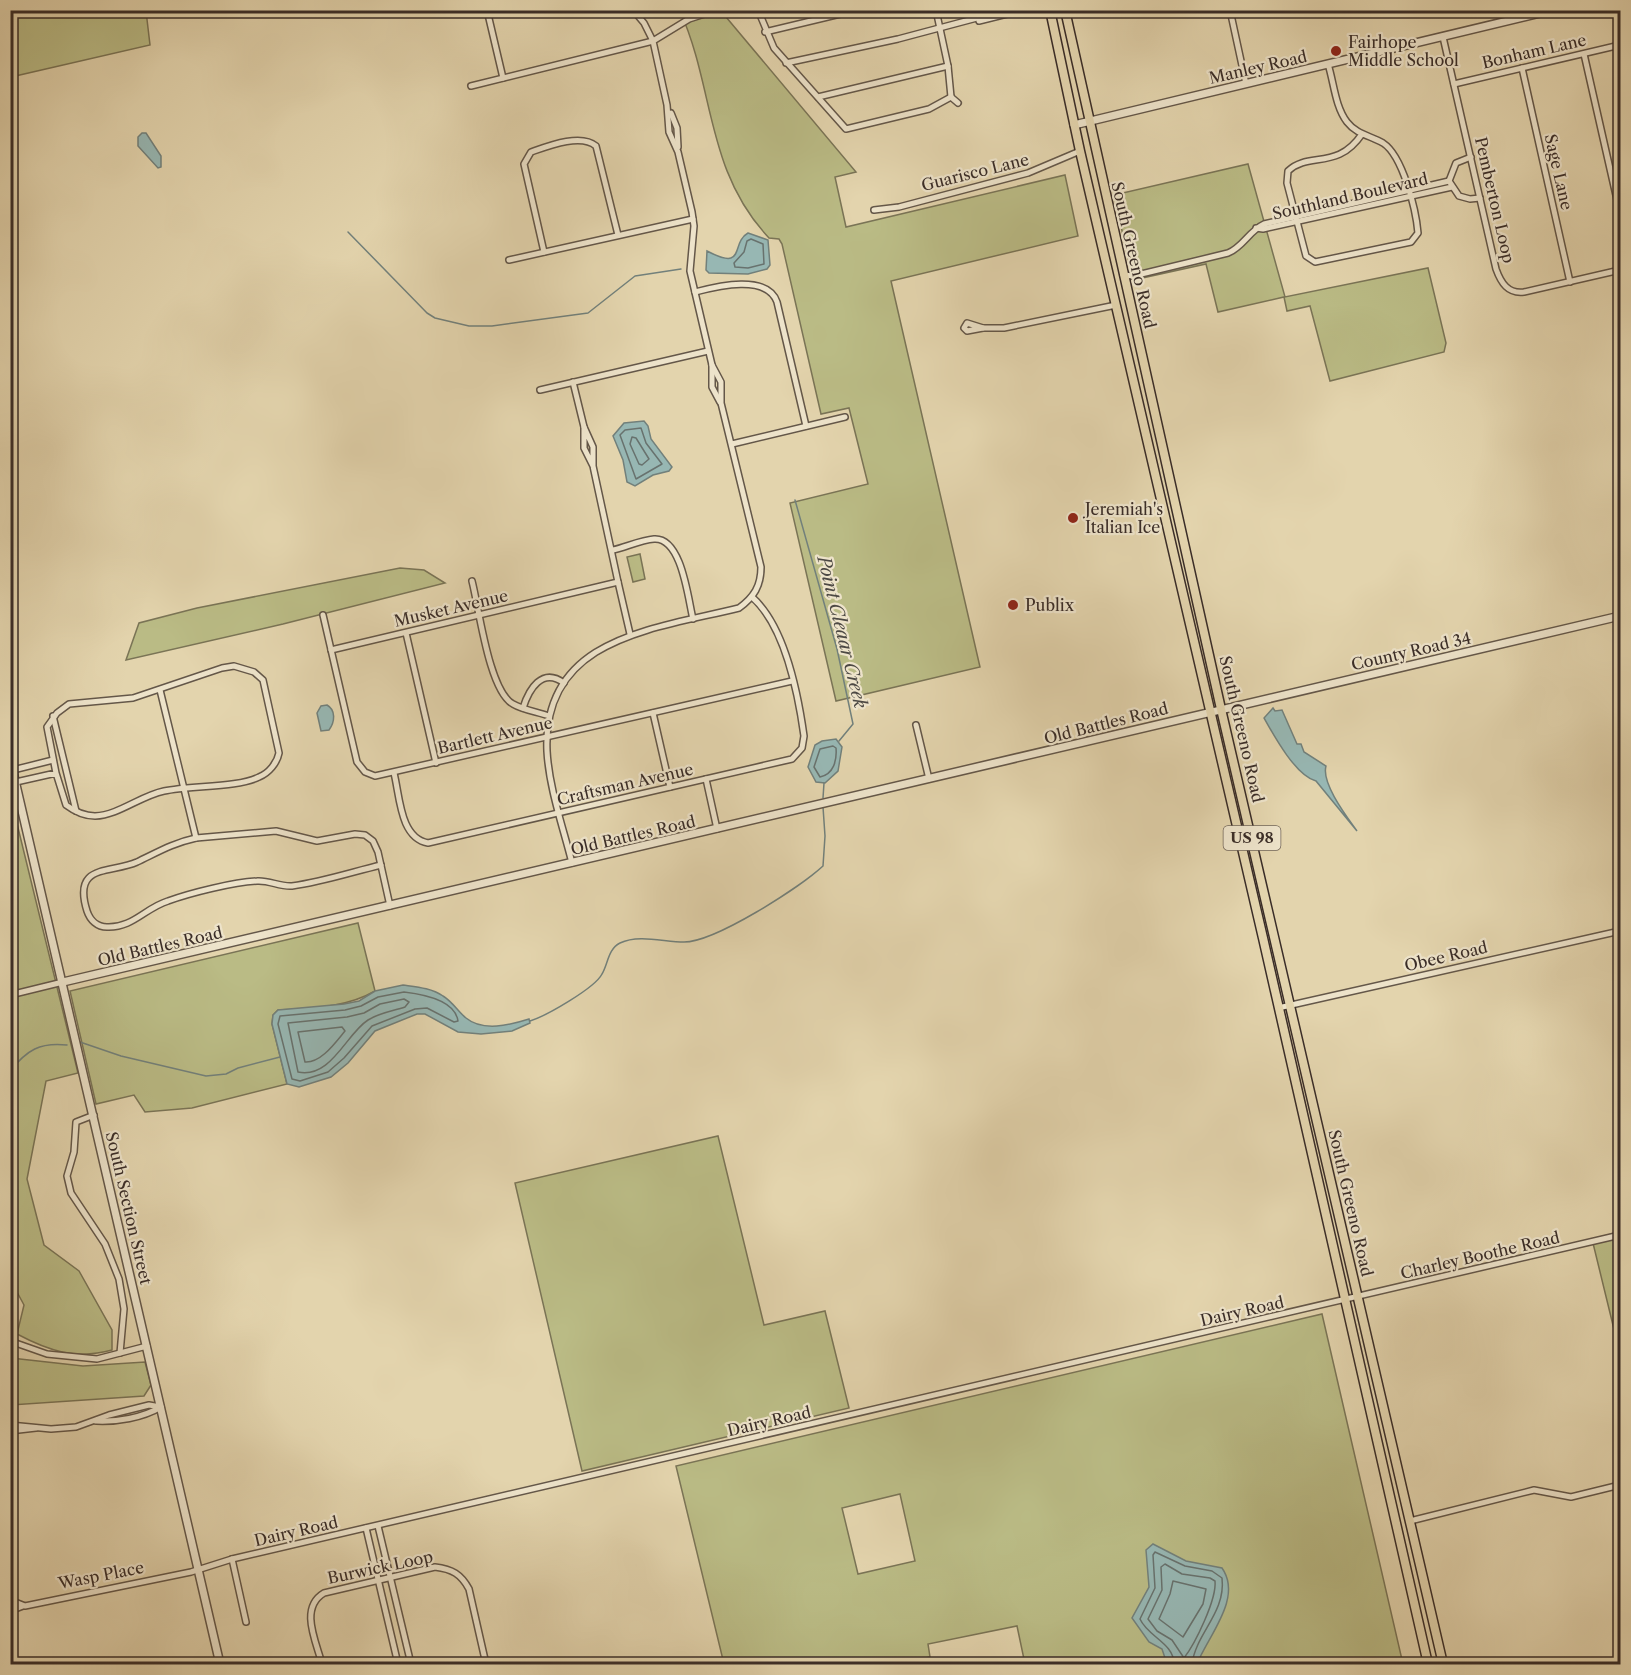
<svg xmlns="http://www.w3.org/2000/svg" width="1631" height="1675" viewBox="0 0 1631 1675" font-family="'Libre Caslon Text',serif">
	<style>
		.green { fill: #babb85; stroke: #7a7456; stroke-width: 1.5; fill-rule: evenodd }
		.water { fill: #97b7b3; stroke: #72807b; stroke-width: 1.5 }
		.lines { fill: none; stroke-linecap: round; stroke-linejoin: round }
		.shore { stroke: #68726e; stroke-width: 1.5 }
		.stream { stroke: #72807b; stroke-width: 1.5 }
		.minor-casing { stroke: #645749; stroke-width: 8 }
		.tertiary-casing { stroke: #645749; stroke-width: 10 }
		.primary-casing { stroke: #3a2d28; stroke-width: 11 }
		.minor { stroke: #ede3ca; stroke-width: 5 }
		.tertiary { stroke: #ede3ca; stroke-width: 7 }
		.primary { stroke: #e3d4ad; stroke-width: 8 }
		.poi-dot { fill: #8f2418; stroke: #ede3ca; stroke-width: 2 }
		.labels { text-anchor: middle; stroke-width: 4.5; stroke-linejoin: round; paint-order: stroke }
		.shield { fill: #ede3ca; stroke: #706459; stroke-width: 1.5 }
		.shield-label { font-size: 15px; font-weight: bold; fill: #3a2d28 }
		.poi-label { font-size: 16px; fill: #3a2d28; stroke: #ede3ca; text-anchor: start }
		.street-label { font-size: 16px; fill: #3a2d28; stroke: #ede3ca }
		.water-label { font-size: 18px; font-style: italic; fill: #4d4944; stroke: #ede3ca }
	</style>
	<rect width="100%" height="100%" fill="#e3d4ad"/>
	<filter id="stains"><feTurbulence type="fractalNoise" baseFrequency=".00333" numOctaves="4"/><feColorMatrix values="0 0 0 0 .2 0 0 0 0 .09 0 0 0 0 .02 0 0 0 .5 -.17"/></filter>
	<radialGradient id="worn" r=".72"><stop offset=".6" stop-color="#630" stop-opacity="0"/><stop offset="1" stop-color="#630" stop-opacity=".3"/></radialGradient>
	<g class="green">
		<polygon points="10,11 146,11 150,45 11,77"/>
		<path d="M680 11H721L856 172 835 177 846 227 1065 175 1078 236 891 281 980 667 836 701 790 503 868 484 849 408 821 414 782 244 779 239 769 238C705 170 715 89 680 11Z"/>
		<polygon points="1248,164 1285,297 1428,268 1446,343 1444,352 1330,381 1310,306 1287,311 1284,297 1218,312 1206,264 1133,280 1114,195"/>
		<polygon points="640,554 645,579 633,582 627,557"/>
		<polygon points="400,568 424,570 445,583 283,624 126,660 139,623 197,608"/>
		<path d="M10 795 78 1073 46 1081 27 1179 44 1245 79 1271 112 1330V1350C76 1360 49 1351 17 1334L24 1305 10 1279Z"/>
		<path d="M358 923 375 991C346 1008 311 1008 278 1010L273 1015 272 1024 287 1084 192 1108 145 1112 134 1095 96 1104 70 991Z"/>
		<polygon points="718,1136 764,1325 825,1311 849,1408 582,1471 515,1183"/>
		<polygon points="1620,1232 1620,1354 1592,1239"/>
		<path d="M1322 1314 1403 1664H1025L1017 1626 928 1644 930 1657 898 1664H724L676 1466ZM900 1494 915 1561 858 1574 842 1508Z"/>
		<polygon points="11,1358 83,1366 145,1362 151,1385 144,1396 11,1405"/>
	</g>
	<g class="water">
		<polygon points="142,133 146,133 161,156 161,167 158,168 138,146 138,137"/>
		<path d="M748 233 768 240 770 265 767 269 748 274 709 273 706 270 707 251C747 272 730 243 748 233Z"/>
		<polygon points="644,421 648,426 651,439 672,467 669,471 653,475 635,486 627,482 623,460 613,436 624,423"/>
		<path d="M327 705C336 710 335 722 329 730L321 731 317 713 321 706Z"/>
		<path d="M1273 708 1275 711 1282 710 1297 744H1301L1304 752 1326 766C1321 783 1347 817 1357 831L1316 781C1296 776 1274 736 1264 718Z"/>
		<polygon points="836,739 842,747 838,771 825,783 816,782 808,767 815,745 822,741"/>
		<path d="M403 985C417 987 431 988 443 996 453 1002 458 1012 466 1018 483 1032 510 1025 529 1019L530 1023 512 1031 481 1034 458 1032 425 1014H417L375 1031 348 1063 331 1077 299 1087 287 1084 272 1024 273 1015 278 1010 344 1004 359 1001 375 991Z"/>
		<path d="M1153 1544 1186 1561 1222 1568C1243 1598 1208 1636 1197 1664H1167L1162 1649 1149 1642 1132 1618 1149 1587 1146 1550Z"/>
	</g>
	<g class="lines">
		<g class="shore">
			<polygon points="751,239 763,244 764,264 748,268 735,267 734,263 744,252 747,241"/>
			<polygon points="641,428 646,443 662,464 636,479 620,435 625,430"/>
			<polygon points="632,437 636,438 649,459 642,465 639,464 630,444"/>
			<path d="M833 746 836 748C837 760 834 774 820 777L814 767 820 749Z"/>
			<path d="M404 992C421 994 455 999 458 1021L454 1022 427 1008 415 1009 372 1026 344 1058 328 1072 300 1081 292 1079 278 1024 280 1016 345 1010 361 1006 378 997Z"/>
			<path d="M404 999 409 1002 405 1007C393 1011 379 1013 368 1020 346 1034 331 1079 298 1072L288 1023 347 1017 364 1013 380 1004Z"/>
			<path d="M342 1027 345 1031C335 1043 321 1063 305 1062L298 1032Z"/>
			<path d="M1165 1564 1182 1574 1210 1578 1215 1581C1217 1599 1195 1644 1184 1658L1172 1640 1157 1631 1148 1619 1162 1590 1161 1567Z"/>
			<polygon points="1173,1581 1206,1589 1203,1604 1183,1637 1159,1619 1170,1594"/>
			<path d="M1174 1664C1174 1643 1148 1637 1140 1619L1155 1588 1153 1555 1155 1552 1185 1566 1212 1571 1222 1578C1226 1613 1196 1633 1192 1664"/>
		</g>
		<g class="stream">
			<polyline points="348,232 427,313 435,318 469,326 492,326 588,313 635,276 681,269"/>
			<polyline points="795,500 837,649 853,724 839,741"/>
			<polyline points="823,798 824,783"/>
			<path d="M530 1021C546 1016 595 988 602 974 608 964 608 949 620 943 639 934 664 942 684 942 715 942 799 888 823 866L825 836 823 807"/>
			<polyline points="80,1042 121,1056 206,1076 226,1074 238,1068 280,1057"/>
			<path d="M10 1071C27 1050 40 1042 67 1045"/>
		</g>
		<g class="minor-casing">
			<g id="minor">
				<polyline points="487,10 503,78"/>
				<polyline points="717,10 689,19 653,41 667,105 669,132 678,152 692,212 694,226 690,271 712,365 712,387 720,402"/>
				<polyline points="758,10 774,48 846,129 929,109 951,97"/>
				<polyline points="936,10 948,66 951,97"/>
				<polyline points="1230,10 1246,84"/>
				<polyline points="979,21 1024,10"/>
				<polyline points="765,32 857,10"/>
				<path d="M1443 37 1496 269C1501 283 1508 294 1524 292L1620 270"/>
				<polyline points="1584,54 1620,213"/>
				<polyline points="786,63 898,39 1007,10"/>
				<path d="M1328 64C1334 83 1335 106 1347 122 1356 134 1371 136 1383 143 1403 156 1416 210 1418 233L1411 242 1315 262 1306 256 1287 183 1288 171C1309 151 1337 171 1362 134"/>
				<polyline points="1522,68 1570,282"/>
				<polyline points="1454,84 1620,45"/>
				<polyline points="471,86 653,41 644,23 633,10"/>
				<polyline points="818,97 948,66"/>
				<polyline points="951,97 958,103"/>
				<polyline points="671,113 677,128 678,147"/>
				<polyline points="1471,157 1456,163 1449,181 1459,196 1470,199 1480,198"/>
				<polyline points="874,210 899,207 1028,173 1080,151"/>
				<polyline points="1256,228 1263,229 1452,187"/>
				<path d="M544 252 524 164 531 152C548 146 581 133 596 146L618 235"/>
				<polyline points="509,260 693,219"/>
				<path d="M1123 275 1133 276 1228 253C1243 247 1249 231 1264 224L1449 181"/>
				<path d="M695 292C718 286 767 274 777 302L806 426"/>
				<polygon points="967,323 983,328 967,331 964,328"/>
				<polyline points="983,328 1004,328 1116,305"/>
				<polyline points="573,382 584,427"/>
				<polyline points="540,390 708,351"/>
				<polyline points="732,444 845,417"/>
				<path d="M613 550C626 547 641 540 654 539 682 537 688 599 693 619"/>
				<path d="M472 581C479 608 489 691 513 704 523 710 538 712 549 716"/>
				<polyline points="618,582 630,634"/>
				<polyline points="323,615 357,762 365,772 375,776 792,681"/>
				<polyline points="406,633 436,763"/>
				<polyline points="331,650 618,582 593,466 584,448 584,427 593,447 593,466"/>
				<polyline points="160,690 196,838 276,831 317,841 355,834 365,835 373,841 378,852 390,906"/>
				<path d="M523 708C529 689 542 667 564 683"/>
				<polyline points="653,713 670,787"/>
				<polyline points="53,716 76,811"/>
				<polyline points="916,725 929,779"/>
				<polyline points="13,770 53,760"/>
				<path d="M394 773C400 797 400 838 428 843L792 759 802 748 804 736C798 693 785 626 752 597"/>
				<polyline points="706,779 717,829"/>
				<path d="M16 782 56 773 66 805C74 811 84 816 95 816 119 815 140 796 164 791 191 785 237 788 259 777 269 773 277 763 279 753L263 680 254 672 234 666 222 668 133 698 69 704 57 713 47 727 56 773"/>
				<path d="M196 838C173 843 158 852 137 862 110 874 72 863 87 911 90 920 97 927 107 927 133 928 145 908 168 901 190 893 234 882 257 881 269 880 280 887 292 886 322 882 352 872 381 865"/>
				<path d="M572 863C563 827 549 788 547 751 542 637 655 629 739 608 754 597 761 586 761 567L721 403V382L712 365"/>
				<polyline points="10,995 63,982"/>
				<polyline points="1278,1008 1620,931"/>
				<polyline points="94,1115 76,1122 74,1152 67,1176 71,1193 105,1244 119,1279 124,1309 120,1353"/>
				<polyline points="10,1341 47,1354 97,1359 147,1346"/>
				<path d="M96 1421C117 1422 142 1418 161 1407"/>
				<polyline points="10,1425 51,1429 76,1427 109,1415 149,1405 161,1407"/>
				<polyline points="10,1431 36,1428"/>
				<polyline points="1410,1521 1534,1490 1571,1497 1620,1485"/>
				<polyline points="378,1526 411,1664"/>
				<polyline points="366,1528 398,1664"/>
				<polyline points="232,1559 246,1622"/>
				<polyline points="10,1600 25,1606 191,1572 232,1559 1620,1235"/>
				<polyline points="10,1611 23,1606"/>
				<path d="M322 1664C316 1641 299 1608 324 1593L435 1567C452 1569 461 1574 469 1589L486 1664"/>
			</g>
		</g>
		<g class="tertiary-casing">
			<g id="tertiary">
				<polyline points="1074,125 1553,10"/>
				<polyline points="10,759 220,1664"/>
				<polyline points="63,982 1620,616"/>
			</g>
		</g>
		<g class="primary-casing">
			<g id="primary">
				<polyline points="1050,10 1080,151 1263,938 1428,1664"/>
				<polyline points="1065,10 1221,709 1443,1664"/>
			</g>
		</g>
		<use href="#minor" class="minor"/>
		<use href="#tertiary" class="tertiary"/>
		<use href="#primary" class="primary"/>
	</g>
	<g class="poi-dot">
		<circle cx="1336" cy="51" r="6"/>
		<circle cx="1073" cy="518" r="6"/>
		<circle cx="1013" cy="605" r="6"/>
	</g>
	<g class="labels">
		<rect class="shield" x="1223.5" y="826" width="57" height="24" rx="4.5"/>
		<g class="shield-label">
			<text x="1252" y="843">US 98</text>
		</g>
		<g class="poi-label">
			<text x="1348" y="48">Fairhope<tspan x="1348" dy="18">Middle School</tspan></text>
			<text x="1085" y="515">Jeremiah's<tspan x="1085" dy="18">Italian Ice</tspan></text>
			<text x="1025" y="611">Publix</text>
		</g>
		<g class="street-label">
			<text transform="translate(1534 51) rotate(-13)" y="6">Bonham Lane</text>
			<text transform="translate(1258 67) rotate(-13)" y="6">Manley Road</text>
			<text transform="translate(975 172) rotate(-14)" y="6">Guarisco Lane</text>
			<text transform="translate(1559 172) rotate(77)" y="6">Sage Lane</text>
			<text transform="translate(1350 196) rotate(-13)" y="6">Southland Boulevard</text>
			<text transform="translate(1495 200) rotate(77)" y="6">Pemberton Loop</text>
			<text transform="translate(1134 255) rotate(77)" y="6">South Greeno Road</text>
			<text transform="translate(451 608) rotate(-13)" y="6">Musket Avenue</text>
			<text transform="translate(1411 651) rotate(-13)" y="6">County Road 34</text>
			<text transform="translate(1106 723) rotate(-14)" y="6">Old Battles Road</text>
			<text transform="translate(1242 729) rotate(77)" y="6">South Greeno Road</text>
			<text transform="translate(495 735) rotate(-13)" y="6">Bartlett Avenue</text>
			<text transform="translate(625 784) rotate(-13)" y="6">Craftsman Avenue</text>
			<text transform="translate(633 835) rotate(-13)" y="6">Old Battles Road</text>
			<text transform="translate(160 946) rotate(-13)" y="6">Old Battles Road</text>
			<text transform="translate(1446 956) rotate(-13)" y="6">Obee Road</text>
			<text transform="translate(1351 1203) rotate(77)" y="6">South Greeno Road</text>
			<text transform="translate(129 1208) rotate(77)" y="6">South Section Street</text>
			<text transform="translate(1480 1255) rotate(-13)" y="6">Charley Boothe Road</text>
			<text transform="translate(1242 1311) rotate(-13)" y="6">Dairy Road</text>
			<text transform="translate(769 1421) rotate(-13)" y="6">Dairy Road</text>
			<text transform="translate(296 1531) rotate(-13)" y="6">Dairy Road</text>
			<text transform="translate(380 1567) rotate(-12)" y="6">Burwick Loop</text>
			<text transform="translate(101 1575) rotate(-11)" y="6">Wasp Place</text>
		</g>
		<g class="water-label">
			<text transform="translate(842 632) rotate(76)" y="6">Point Cleaar Creek</text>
		</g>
	</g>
	<rect width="1631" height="1675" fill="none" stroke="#e3d4ad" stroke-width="36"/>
	<rect x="12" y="12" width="1607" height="1651" fill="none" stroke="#3a2d28" stroke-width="3"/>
	<rect x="18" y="18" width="1595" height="1639" fill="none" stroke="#3a2d28" stroke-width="1.5"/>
	<rect width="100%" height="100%" filter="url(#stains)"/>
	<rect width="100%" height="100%" fill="url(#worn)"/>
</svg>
